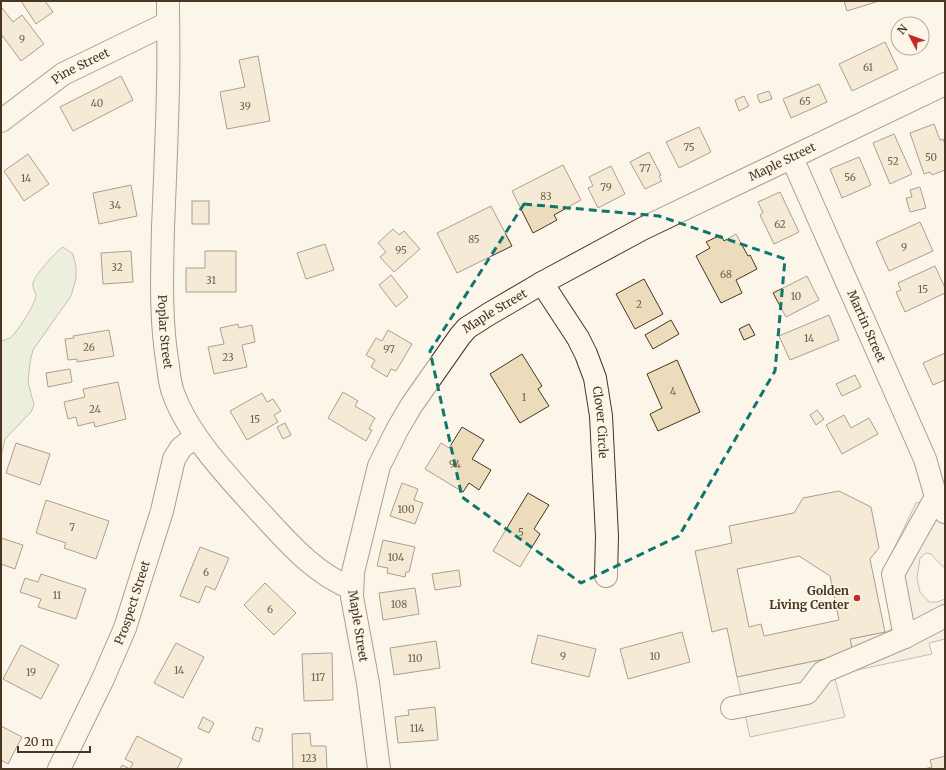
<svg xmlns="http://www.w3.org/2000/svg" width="946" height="770" viewBox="0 0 946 770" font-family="Merriweather,serif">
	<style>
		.green { fill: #dce7d0; stroke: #887966 }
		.parking { fill: #ede7d9; stroke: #887966 }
		.building { fill: #ecdcbc; stroke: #4a3520; fill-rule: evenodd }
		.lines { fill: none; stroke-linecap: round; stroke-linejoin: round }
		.minor-casing { stroke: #4a3520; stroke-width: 24 }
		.minor { stroke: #fbf6e9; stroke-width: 22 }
		.marked { fill: none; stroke: #0f766e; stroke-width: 3; stroke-dasharray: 8 5; stroke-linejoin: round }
		.poi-dot { fill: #c62828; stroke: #fbf6e9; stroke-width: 1.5 }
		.labels { text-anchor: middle; stroke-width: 3; stroke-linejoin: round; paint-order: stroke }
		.number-label { font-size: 10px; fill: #725f47 }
		.street-label { font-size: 12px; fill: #4a3520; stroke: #fbf6e9 }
		.poi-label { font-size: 12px; font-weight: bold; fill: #4a3520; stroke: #fbf6e9; text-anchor: end }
	</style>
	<rect width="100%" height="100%" fill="#fbf6e9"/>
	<path class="green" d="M63 247 73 254 76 267V279L71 296 33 350 30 362 28 382 34 405 31 412 5 439 1 457V341C4 340 8 339 10 338 17 333 36 303 36 295 35 291 32 287 33 283 34 276 56 251 63 247Z"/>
	<polygon class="parking" points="945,495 945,568 941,565 931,554 926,553 920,558 917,578 920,592 929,602 937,602 945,599 945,639 929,643 932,654 834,675 845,717 750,737 737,677 853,653 850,639 885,632 894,628 884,569 916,503"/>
	<g class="building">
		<polygon points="21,1 45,1 53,12 36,24"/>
		<polygon points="844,1 879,1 847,11"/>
		<polygon points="2,8 13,22 22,15 44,44 21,61 1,34 1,9"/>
		<polygon points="885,42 898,69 852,91 839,64"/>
		<polygon points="258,56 270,121 227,129 220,92 245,87 239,60"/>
		<polygon points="121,76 133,100 73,131 60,107"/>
		<polygon points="819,84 827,102 791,118 783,99"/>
		<polygon points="769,91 772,99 760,103 757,95"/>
		<polygon points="744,96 749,106 739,111 735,100"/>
		<polygon points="934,124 940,140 943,139 945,144 945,170 932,175 930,172 924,174 910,133"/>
		<polygon points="699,127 711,152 679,168 666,142"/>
		<polygon points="894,134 912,174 890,184 873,143"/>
		<polygon points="649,152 661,175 659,176 662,181 645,189 630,162"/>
		<polygon points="28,154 49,184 24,201 4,171"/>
		<polygon points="859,157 871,185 842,198 830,169"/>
		<polygon points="563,165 581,200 554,215 557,220 533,233 512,191"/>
		<polygon points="611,166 625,194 598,208 588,188 593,186 589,177"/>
		<polygon points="131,185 137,216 99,224 93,193"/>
		<polygon points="920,187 926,208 910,212 906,198 912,197 910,190"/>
		<polygon points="780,192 799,232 774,244 760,215 763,213 758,202"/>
		<rect x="192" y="201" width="17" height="23"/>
		<polygon points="491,206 512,246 457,273 437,233"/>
		<polygon points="920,222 933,251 889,271 876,242"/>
		<polygon points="393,229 399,235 404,231 420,249 394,272 380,257 386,252 378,243"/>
		<polygon points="736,234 748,256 750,255 757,269 736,280 742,293 721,303 696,256 710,248 706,242 721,235 724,241"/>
		<polygon points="325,244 334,270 306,279 297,253"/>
		<polygon points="131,251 133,282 103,284 101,253"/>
		<polygon points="205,251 236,251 236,292 186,292 186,268 205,268"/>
		<polygon points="935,266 945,288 945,293 905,312 896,292 901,290 898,283"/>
		<polygon points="391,275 408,297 396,307 379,285"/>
		<polygon points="807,276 819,300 786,317 773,293"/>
		<polygon points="644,279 663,314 635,329 616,294"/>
		<polygon points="829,315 839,340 790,360 779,336"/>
		<polygon points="671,320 679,334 653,349 645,335"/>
		<polygon points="238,324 239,328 252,325 255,342 242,345 247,367 214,374 208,347 224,344 220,328"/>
		<polygon points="749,324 755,335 744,340 739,329"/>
		<polygon points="109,330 114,356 77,362 77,359 68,360 65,339 74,338 73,336"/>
		<polygon points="388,330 412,344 396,371 391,369 387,377 371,367 375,360 366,355 376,338 382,341"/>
		<polygon points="945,353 945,380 933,385 923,363"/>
		<polygon points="522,354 542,386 538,389 549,406 520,423 490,374"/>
		<polygon points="677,360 700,412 658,431 650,414 662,408 647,374"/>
		<polygon points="70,369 72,382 48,387 46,373"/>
		<polygon points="855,375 861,387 842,396 836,384"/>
		<polygon points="118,382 126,419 95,427 94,422 78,426 76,417 68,419 64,402 85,397 83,389"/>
		<polygon points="343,392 358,401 355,406 375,418 369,429 372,430 366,441 328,418"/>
		<polygon points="262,393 267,402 273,399 281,411 274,415 278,422 247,440 230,411"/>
		<polygon points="817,410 824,419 816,425 810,415"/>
		<polygon points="844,415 851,428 869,418 878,434 842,454 826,425"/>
		<polygon points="285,423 291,435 283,439 277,427"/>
		<polygon points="462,427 484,440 472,459 491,470 479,490 469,483 463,492 425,469 441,443 449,448"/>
		<polygon points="16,443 50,454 40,485 6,473"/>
		<polygon points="402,483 418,489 414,500 423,503 415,524 390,516"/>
		<path d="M839 491 871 507 879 548 870 559 885 632 850 639 853 653 737 677 727 628 712 632 695 551 732 543 729 526 794 513 803 498ZM799 556 830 576 839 620 764 636 761 624 749 627 737 569Z"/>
		<polygon points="528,493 549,505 534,529 540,534 520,567 493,551"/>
		<polygon points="46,500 109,521 96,559 64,548 66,543 36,533"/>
		<polygon points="1,538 23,545 15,569 1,564"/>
		<polygon points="383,540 415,547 409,572 406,572 405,577 387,573 388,568 377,566"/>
		<polygon points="200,547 229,558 215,590 206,586 199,603 180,596"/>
		<polygon points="459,570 461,586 435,590 432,574"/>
		<polygon points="41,574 86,589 76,619 38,607 41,599 20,592 25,578 38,582"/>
		<polygon points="265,583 296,613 274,635 244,605"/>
		<polygon points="415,588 419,614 383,620 379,593"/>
		<polygon points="682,632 690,662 628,679 620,649"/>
		<polygon points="538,635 596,649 589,677 531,663"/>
		<polygon points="436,641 440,668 394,675 390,648"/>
		<polygon points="176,643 204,657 183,698 154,683"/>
		<polygon points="21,645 59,665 41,699 3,679"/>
		<polygon points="332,653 333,700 304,701 302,654"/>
		<polygon points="435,707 438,740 398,743 395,717 409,715 408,710"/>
		<polygon points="203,717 214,723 209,733 198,728"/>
		<polygon points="1,726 22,737 8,764 1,760"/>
		<polygon points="256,727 263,729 259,742 252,739"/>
		<polygon points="310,733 311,746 326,746 327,769 293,769 292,734"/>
		<polygon points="137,736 182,759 177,769 120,769 122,765 130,769 133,763 125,759"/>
		<polygon points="945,756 945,769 924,769 932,767 930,760"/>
	</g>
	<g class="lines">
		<g class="minor-casing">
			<g id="minor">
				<path id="s1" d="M168 1C168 30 169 59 168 87 167 134 165 180 163 227 162 273 160 320 168 366 169 376 170 386 174 395 189 436 229 478 258 510 286 540 313 573 351 588"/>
				<path id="s2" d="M1 121 63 74 168 23"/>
				<path id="s3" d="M792 158 925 459 936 497 945 512"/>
				<path id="s4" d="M542 283 578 338 586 354 595 378 601 416 607 536 606 576"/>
				<polyline points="905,637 893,574 936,497"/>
				<polyline points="732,708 807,693 823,672 905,637 945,616"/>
				<path id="s5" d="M59 769 102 681 125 628 162 511 174 459 181 448 196 436"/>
				<path id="s6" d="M379 769 368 683 352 597 353 572 379 466 397 430 411 406 460 336 467 328 489 314 542 283 642 229 945 84"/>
			</g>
		</g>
		<use href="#minor" class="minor"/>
	</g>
	<path d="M0 0H946V770H0ZM524 204 659 216 785 259 775 371 679 536 581 583 462 497 430 351Z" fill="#fbf6e9" fill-opacity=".55" fill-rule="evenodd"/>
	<path class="marked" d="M524 204 659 216 785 259 775 371 679 536 581 583 462 497 430 351Z"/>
	<circle class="poi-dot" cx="857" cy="598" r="4"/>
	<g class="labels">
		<g class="number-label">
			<text x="22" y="43">9</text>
			<text x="868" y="71">61</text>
			<text x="805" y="105">65</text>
			<text x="97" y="107">40</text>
			<text x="245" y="110">39</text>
			<text x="689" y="151">75</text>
			<text x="931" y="161">50</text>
			<text x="893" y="165">52</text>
			<text x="645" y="172">77</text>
			<text x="850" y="181">56</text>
			<text x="26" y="182">14</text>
			<text x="606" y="191">79</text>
			<text x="546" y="200">83</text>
			<text x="115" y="209">34</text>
			<text x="780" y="228">62</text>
			<text x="474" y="243">85</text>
			<text x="904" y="251">9</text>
			<text x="401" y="254">95</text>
			<text x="117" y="271">32</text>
			<text x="726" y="278">68</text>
			<text x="211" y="284">31</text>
			<text x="923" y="293">15</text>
			<text x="796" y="300">10</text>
			<text x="639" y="308">2</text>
			<text x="809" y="342">14</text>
			<text x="89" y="351">26</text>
			<text x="389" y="353">97</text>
			<text x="228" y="361">23</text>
			<text x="673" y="395">4</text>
			<text x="524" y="401">1</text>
			<text x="95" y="413">24</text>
			<text x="255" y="423">15</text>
			<text x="455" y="468">94</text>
			<text x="406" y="513">100</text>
			<text x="72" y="531">7</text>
			<text x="521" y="536">5</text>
			<text x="396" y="561">104</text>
			<text x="206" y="576">6</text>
			<text x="57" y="599">11</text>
			<text x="399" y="608">108</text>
			<text x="270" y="613">6</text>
			<text x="563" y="660">9</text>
			<text x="655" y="660">10</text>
			<text x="415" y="662">110</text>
			<text x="179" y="674">14</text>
			<text x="31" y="676">19</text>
			<text x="318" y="681">117</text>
			<text x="417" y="732">114</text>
			<text x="309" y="762">123</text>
		</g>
		<g class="street-label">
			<text dy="4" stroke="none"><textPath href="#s2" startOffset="97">Pine Street</textPath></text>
			<text dy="4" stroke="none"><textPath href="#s6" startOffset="829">Maple Street</textPath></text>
			<text dy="4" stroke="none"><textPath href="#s6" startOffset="505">Maple Street</textPath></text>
			<text dy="4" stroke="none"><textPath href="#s3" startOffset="184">Martin Street</textPath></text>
			<text dy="4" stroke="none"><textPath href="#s1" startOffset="331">Poplar Street</textPath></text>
			<text dy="4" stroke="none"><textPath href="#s4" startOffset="154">Clover Circle</textPath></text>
			<text dy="4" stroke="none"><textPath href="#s5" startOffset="182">Prospect Street</textPath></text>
			<text transform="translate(358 626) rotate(81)" y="4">Maple Street</text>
		</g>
		<g class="poi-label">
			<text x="849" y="595">Golden<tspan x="849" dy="14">Living Center</tspan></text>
		</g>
	</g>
	<rect width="946" height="770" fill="none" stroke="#4a3520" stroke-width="4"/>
	<g transform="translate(910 36) rotate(311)"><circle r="19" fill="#fbf6e9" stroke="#b4a999"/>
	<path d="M0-3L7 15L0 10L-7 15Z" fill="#c62828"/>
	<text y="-6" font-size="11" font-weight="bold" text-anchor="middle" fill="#4a3520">N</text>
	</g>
	<path d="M18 746v6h72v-6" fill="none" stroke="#4a3520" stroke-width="2"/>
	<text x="24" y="746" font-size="12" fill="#4a3520" stroke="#fbf6e9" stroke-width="3" paint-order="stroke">20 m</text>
</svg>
